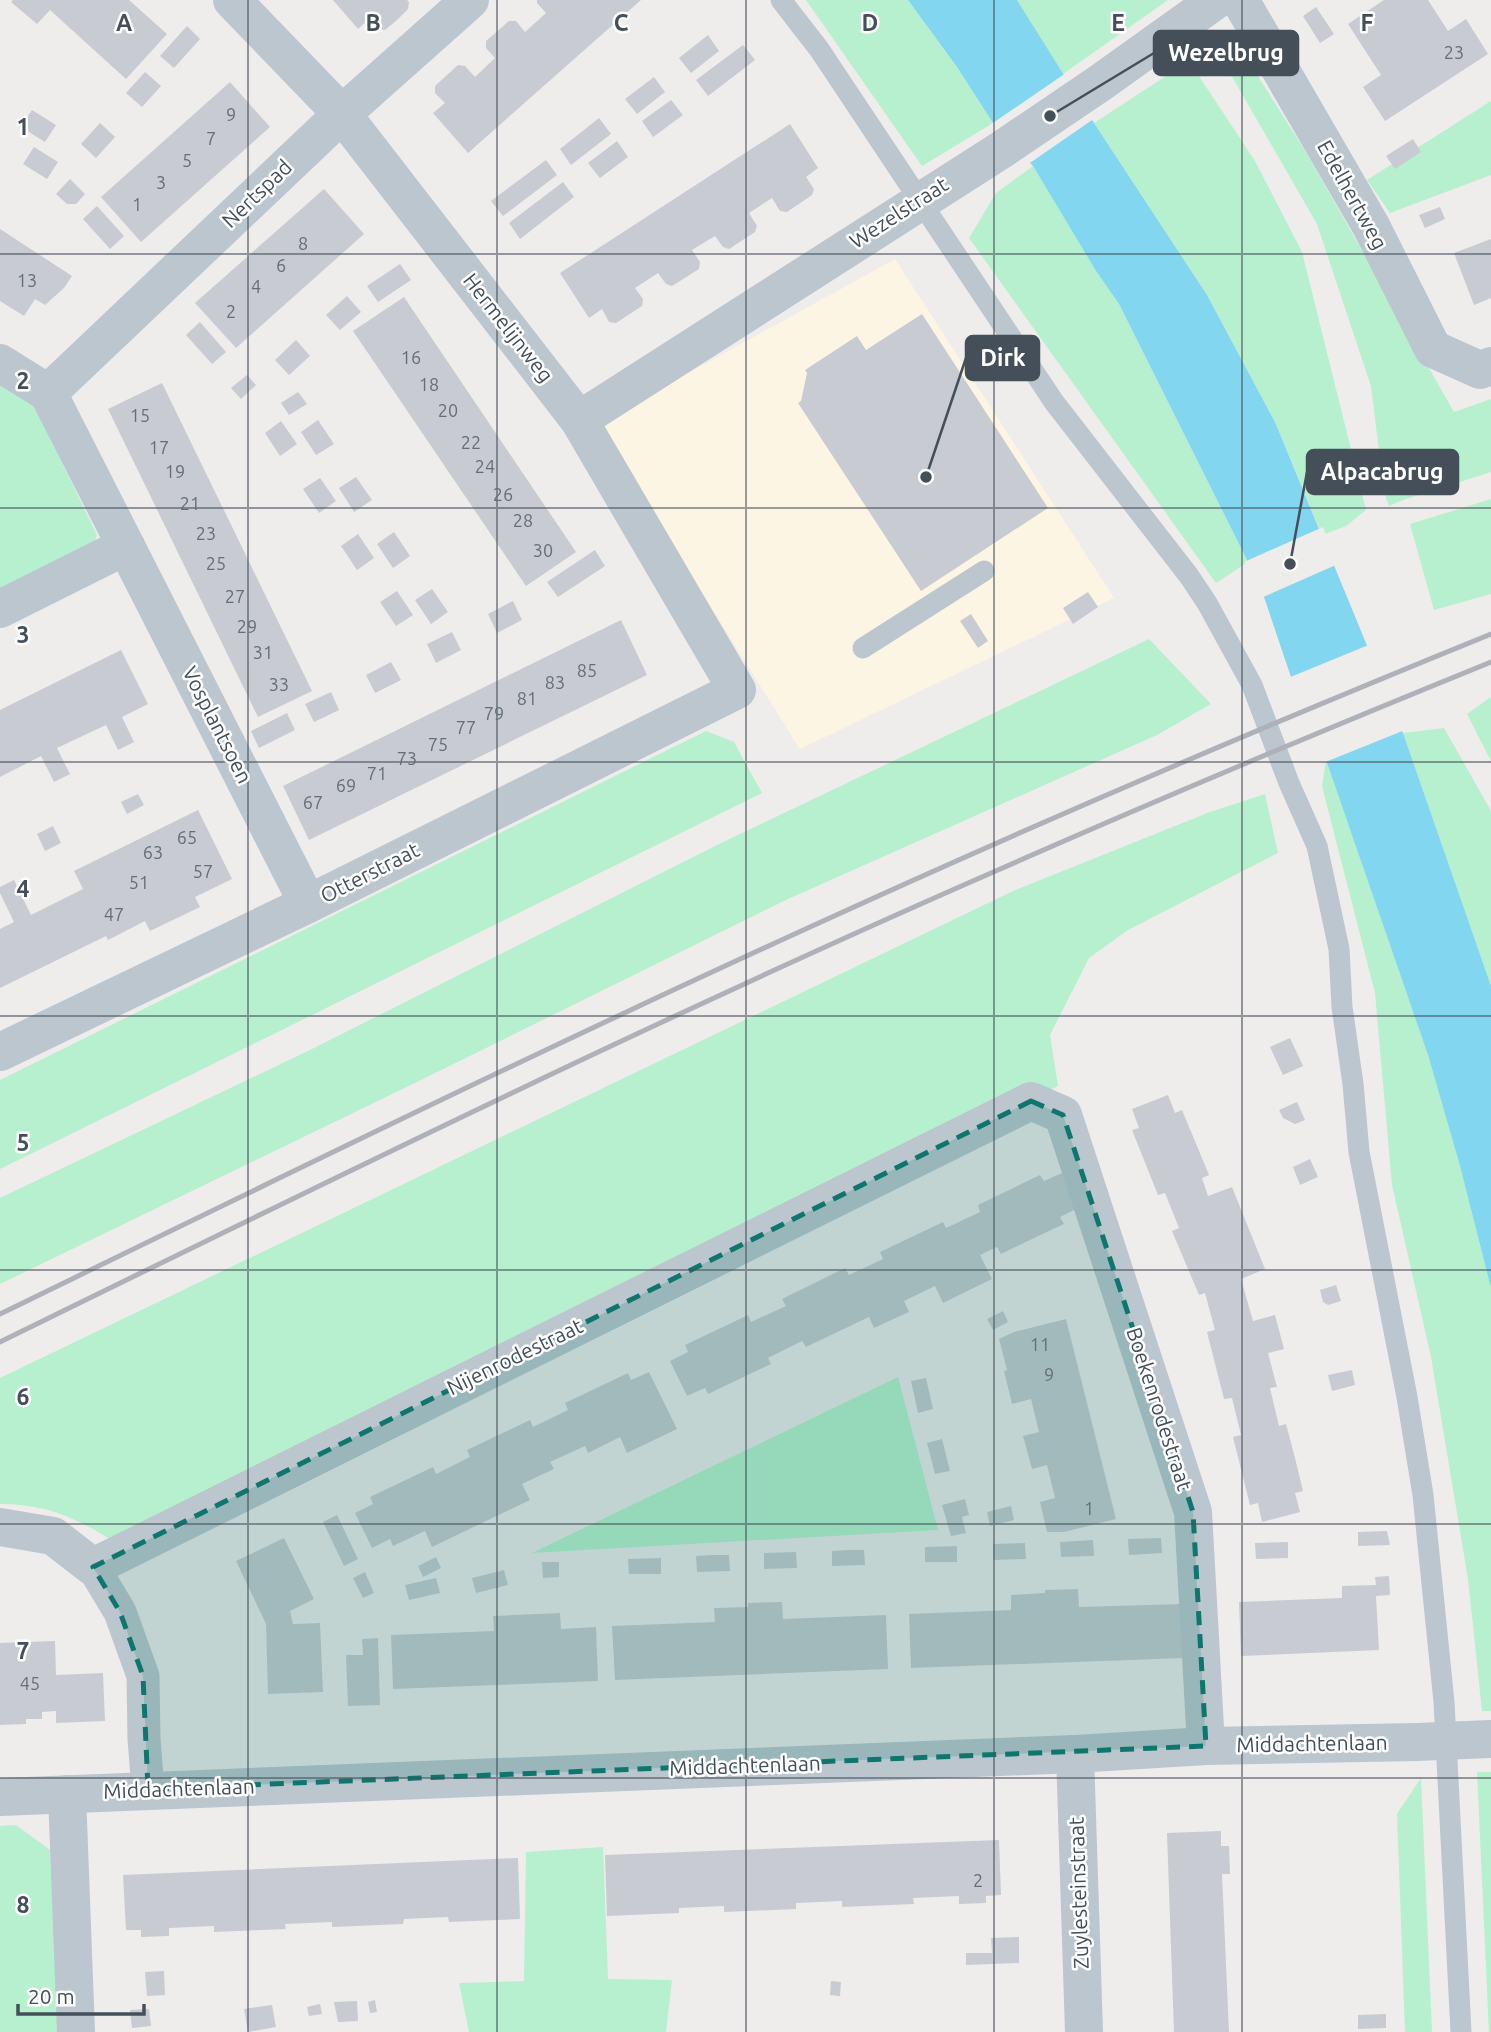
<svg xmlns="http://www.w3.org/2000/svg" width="1491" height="2032" viewBox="0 0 1491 2032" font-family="Ubuntu,sans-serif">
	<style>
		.commercial { fill: #fcf5e3 }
		.green { fill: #b7f0ce }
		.water { fill: #82d6ef }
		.pier { fill: #efecec }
		.building { fill: #c8cbd1 }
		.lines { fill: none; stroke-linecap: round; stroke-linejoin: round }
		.service { stroke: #bcc6cf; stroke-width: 21 }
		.pedestrian { stroke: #bcc6cf; stroke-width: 33 }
		.minor { stroke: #bcc6cf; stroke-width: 38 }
		.rail { stroke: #aeb1b7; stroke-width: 5 }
		.marked { fill: #0f766e; fill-opacity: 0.2; stroke: #0f766e; stroke-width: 5; stroke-dasharray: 14 9; stroke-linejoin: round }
		.grid { fill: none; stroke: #444f5a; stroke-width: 2; stroke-opacity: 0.55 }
		.labels { text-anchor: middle; stroke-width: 5; stroke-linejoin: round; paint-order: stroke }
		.number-label { font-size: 18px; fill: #656e78 }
		.street-label { font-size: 21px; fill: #444f5a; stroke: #fff }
		.grid-label { font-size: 23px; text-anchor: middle; font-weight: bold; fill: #444f5a; stroke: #fff; stroke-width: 5; stroke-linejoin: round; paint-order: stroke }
		.leader { fill: none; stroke: #444f5a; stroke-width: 2.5 }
		.callout-dot { fill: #444f5a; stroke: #fff; stroke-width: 2.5 }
		.callout { fill: #444f5a; stroke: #444f5a; stroke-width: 2.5 }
		.callout-label { font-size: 23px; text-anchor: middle; font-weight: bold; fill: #fff }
	</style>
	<rect width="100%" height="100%" fill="#efecec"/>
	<polygon class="commercial" points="895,259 1114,598 800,749 596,424"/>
	<g class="green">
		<polygon points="806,0 908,0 957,67 993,123 922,166"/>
		<polygon points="1017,0 1168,0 1063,74"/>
		<polygon points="1244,54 1307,154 1454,412 1491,399 1491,472 1403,500 1389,506 1384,492 1371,386 1317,224 1223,61"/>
		<polygon points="1189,61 1255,161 1302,252 1366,510 1346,526 1322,535 1275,422 1207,295 1094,123"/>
		<polygon points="1491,101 1491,175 1390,213 1367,180"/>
		<polygon points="1033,166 1096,271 1119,304 1248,562 1216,583 969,238 996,193"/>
		<polygon points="0,381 30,397 97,535 93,547 0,593"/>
		<polygon points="1491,499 1491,594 1434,610 1410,524"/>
		<polygon points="1149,639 1211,704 1157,735 788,899 417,1082 0,1284 0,1198 310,1050 719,844"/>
		<polygon points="1491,697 1491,761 1467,714"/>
		<polygon points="1444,728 1491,811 1491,986 1403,733"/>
		<polygon points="706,731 734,742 762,793 0,1169 0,1080"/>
		<polygon points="1326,760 1428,1055 1460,1166 1491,1288 1491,1711 1482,1711 1468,1579 1431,1357 1392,1185 1375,993 1322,786"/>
		<path d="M1265 794 1278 853 1128 930 1089 958 1050 1035 1058 1086 113 1541C75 1517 45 1504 0 1504V1378L1013 891 1210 812Z"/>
		<polygon points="898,1377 938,1530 532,1553"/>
		<polygon points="1477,1772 1491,1772 1491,2032 1489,2032"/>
		<polygon points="1421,1778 1432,2032 1405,2032 1397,1814"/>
		<polygon points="16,1825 50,1850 59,2032 0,2032 0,1826"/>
		<polygon points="603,1847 608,1979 672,1980 666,2032 469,2032 459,1983 524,1981 526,1852"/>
	</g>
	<polygon class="water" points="908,0 1017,0 1094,123 1207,295 1275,422 1403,733 1491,986 1491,1288 1460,1166 1428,1055 1326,760 1296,692 1264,597 1248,562 1119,304 1096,271 1033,166 993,123 957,67"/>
	<g class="pier">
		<polygon points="1066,73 1095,118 1027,165 990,125"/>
		<polygon points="1323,527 1338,564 1261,598 1244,562"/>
		<polygon points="1371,644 1405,730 1323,763 1288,678"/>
	</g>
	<g class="building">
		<polygon points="13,0 129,0 167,34 126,79 50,10 37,24 11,2"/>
		<polygon points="333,0 407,0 409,2 408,9 397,20 385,30 379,29 370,18 358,29"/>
		<polygon points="537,0 641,0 468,153 433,113 445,103 435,93 435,86 458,65 465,66 475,77 495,58 486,48 486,41 509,21 516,21 525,32 546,13 537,3"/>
		<polygon points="1384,0 1428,0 1448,31 1466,19 1488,54 1385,121 1363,87 1381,75 1348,24"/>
		<polygon points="1316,7 1334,34 1320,43 1303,16"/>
		<polygon points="187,26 200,39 174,68 160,56"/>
		<polygon points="708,35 719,51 691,73 679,58"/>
		<polygon points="743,45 755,60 708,96 696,80"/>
		<polygon points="145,72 161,86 142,107 126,93"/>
		<polygon points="654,77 665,92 637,114 625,99"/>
		<polygon points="230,82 270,127 141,242 101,197"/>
		<polygon points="671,100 683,115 653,137 642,121"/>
		<polygon points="32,110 56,125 45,142 21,127"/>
		<polygon points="599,118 611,134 571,165 560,149"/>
		<polygon points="100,123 115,137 96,158 81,144"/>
		<polygon points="790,124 818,168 806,177 814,189 812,195 787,212 780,211 772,198 749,213 757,226 755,232 729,249 723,247 715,236 692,250 700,262 699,269 672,286 666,284 658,273 635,288 643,299 642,306 616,323 609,322 602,309 589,318 560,273"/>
		<polygon points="1413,139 1421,152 1395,169 1386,156"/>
		<polygon points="617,141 628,157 600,178 588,163"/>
		<polygon points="34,147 58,162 47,179 23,164"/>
		<polygon points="546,160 557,175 503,216 491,201"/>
		<polygon points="70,179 85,194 76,204 67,204 56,194"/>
		<polygon points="563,182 574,197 520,239 509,223"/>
		<polygon points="324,189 364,234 236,348 195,303"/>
		<polygon points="97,206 124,236 110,249 83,219"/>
		<polygon points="1440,207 1445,219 1425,228 1419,215"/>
		<polygon points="0,229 72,276 64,288 45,305 35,299 24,316 0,301"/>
		<polygon points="1491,239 1491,298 1474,305 1454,253"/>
		<polygon points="400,264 411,280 378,302 367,286"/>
		<polygon points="347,296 361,312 340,330 326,315"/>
		<polygon points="404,297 576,552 526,586 353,331"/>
		<polygon points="922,314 1048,508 921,591 798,403 801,401 807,373 805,370 857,336 866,350"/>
		<polygon points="200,322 226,352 212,364 186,335"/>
		<polygon points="296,340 310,356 289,375 275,360"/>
		<polygon points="247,375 256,385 241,399 231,388"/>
		<polygon points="162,383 312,691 258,717 108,409"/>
		<polygon points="298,392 307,404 289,415 281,403"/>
		<polygon points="318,420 334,444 316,455 301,432"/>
		<polygon points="281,421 297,444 280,456 265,433"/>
		<polygon points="356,477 372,500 354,512 339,488"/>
		<polygon points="320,478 336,501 319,513 303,489"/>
		<polygon points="394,532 410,556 393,568 377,544"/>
		<polygon points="358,534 374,558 357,570 341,546"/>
		<polygon points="595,550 605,566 558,597 547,582"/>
		<polygon points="432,589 448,612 431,624 415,600"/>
		<polygon points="397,591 413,615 396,626 380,602"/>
		<polygon points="1088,592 1098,607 1073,624 1063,608"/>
		<polygon points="513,601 522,620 497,633 488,614"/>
		<polygon points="971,614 988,641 978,648 960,621"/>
		<polygon points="621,620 647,675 309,840 283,786"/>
		<polygon points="452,632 461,650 436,663 427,644"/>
		<polygon points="121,650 148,704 122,717 134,742 118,750 106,725 57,748 70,774 54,782 41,756 0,777 0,710"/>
		<polygon points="391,662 401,680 375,693 366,675"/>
		<polygon points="331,692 339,710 314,722 305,704"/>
		<polygon points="287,713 295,730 259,748 251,731"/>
		<polygon points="138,794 144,805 127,814 121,802"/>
		<polygon points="198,810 232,879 195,897 200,907 150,931 145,921 108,940 106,936 0,988 0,929 14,922 0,893 0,887 14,880 31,915 83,889 74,871"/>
		<polygon points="53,826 61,843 45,851 37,834"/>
		<polygon points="1290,1038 1303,1066 1283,1075 1270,1047"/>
		<polygon points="1168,1095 1175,1113 1182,1110 1209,1175 1202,1178 1208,1196 1232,1187 1265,1269 1241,1279 1253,1321 1275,1315 1284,1349 1268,1353 1277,1387 1270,1388 1279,1426 1286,1424 1295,1458 1303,1491 1295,1493 1300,1512 1262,1522 1258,1503 1250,1505 1233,1437 1241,1435 1232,1398 1224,1399 1207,1332 1215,1330 1205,1293 1199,1295 1172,1231 1179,1228 1165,1193 1158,1195 1132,1130 1139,1128 1132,1109"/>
		<polygon points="1297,1102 1305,1120 1295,1124 1283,1118 1279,1110"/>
		<polygon points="1310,1159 1318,1177 1300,1185 1293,1167"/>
		<polygon points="1062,1173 1078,1208 1060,1217 1064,1224 1032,1239 1001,1254 997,1247 980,1255 992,1279 943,1303 935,1286 904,1301 909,1312 874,1328 869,1317 806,1347 802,1341 768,1358 771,1364 708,1394 705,1388 687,1396 670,1361 688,1352 685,1345 748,1315 751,1322 786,1306 782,1299 845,1268 849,1275 883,1259 880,1252 943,1222 946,1228 980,1212 978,1205 1040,1175 1044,1181"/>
		<polygon points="1336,1285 1341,1301 1328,1305 1323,1302 1320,1290"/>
		<polygon points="1003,1311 1008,1322 993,1330 987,1319"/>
		<polygon points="1066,1319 1116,1519 1064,1532 1047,1532 1040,1502 1055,1498 1047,1465 1032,1469 1023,1436 1039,1432 1031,1399 1012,1404 1004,1371 1007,1370 999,1339 1014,1332"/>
		<polygon points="1352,1370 1355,1385 1332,1391 1328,1375"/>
		<polygon points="649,1372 677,1429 627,1453 620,1437 588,1453 585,1446 550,1462 554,1469 522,1484 530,1500 432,1547 425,1531 393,1546 390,1539 372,1548 355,1513 373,1504 370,1497 433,1467 436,1474 470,1457 467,1450 530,1420 533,1427 568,1410 565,1403 628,1373 631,1380"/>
		<polygon points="926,1378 933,1409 918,1413 911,1381"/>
		<polygon points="942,1439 950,1471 935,1474 927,1443"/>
		<polygon points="965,1499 969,1515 962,1517 966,1533 951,1536 942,1505"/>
		<polygon points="1011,1506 1014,1520 990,1526 987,1512"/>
		<polygon points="337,1515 358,1559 344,1566 323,1522"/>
		<polygon points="1387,1531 1390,1545 1358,1546 1358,1532"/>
		<polygon points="284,1538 314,1599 290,1611 293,1624 320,1623 323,1692 268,1694 266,1624 236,1561"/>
		<polygon points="1161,1538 1162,1553 1129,1555 1128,1539"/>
		<polygon points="1093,1540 1094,1556 1061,1557 1060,1542"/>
		<polygon points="1288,1542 1288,1558 1256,1559 1255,1543"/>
		<polygon points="1025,1543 1026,1559 993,1560 993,1544"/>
		<polygon points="957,1546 957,1562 925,1562 925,1547"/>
		<polygon points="848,1550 864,1550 865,1565 832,1566 832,1551"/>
		<polygon points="796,1552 797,1568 764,1569 764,1553"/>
		<polygon points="713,1555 729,1555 730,1571 697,1572 696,1556"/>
		<polygon points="436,1557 441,1568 423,1577 418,1566"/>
		<polygon points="661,1558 661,1574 629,1574 628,1559"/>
		<polygon points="542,1562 559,1562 559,1577 543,1578"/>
		<polygon points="504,1570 508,1585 476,1593 472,1578"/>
		<polygon points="365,1572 374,1593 363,1598 353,1578"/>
		<polygon points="1389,1576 1390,1595 1376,1596 1379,1650 1241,1656 1239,1602 1342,1598 1342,1586 1376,1585 1375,1577"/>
		<polygon points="436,1578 440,1593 409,1600 405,1585"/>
		<polygon points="1078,1589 1079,1607 1182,1604 1184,1658 911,1668 909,1614 1011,1610 1011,1595 1045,1593 1045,1590"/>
		<polygon points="782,1602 783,1619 886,1615 888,1669 615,1680 612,1626 715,1622 714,1608 748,1607 748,1603"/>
		<polygon points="560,1613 561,1629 596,1627 598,1681 393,1689 391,1635 494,1631 493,1616"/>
		<polygon points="378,1638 380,1705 348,1706 346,1655 363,1655 362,1639"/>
		<polygon points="55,1641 56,1675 103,1673 105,1721 56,1723 56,1711 42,1712 42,1719 26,1719 26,1724 0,1725 0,1643"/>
		<polygon points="1221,1831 1221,1846 1229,1846 1230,1874 1222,1874 1229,2032 1174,2032 1167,1833"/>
		<polygon points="999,1840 1001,1895 986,1896 986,1903 959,1904 959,1896 913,1898 914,1904 842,1907 842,1901 796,1903 796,1909 724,1912 724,1906 679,1908 679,1913 607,1916 605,1855"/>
		<polygon points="518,1858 520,1919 449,1922 448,1917 404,1919 403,1924 332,1927 332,1922 285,1924 286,1929 214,1932 214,1926 169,1928 169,1936 141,1937 141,1930 126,1930 123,1875"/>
		<polygon points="1019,1937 1019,1963 966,1965 966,1953 992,1953 991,1938"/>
		<polygon points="164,1971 165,1995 147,1996 145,1972"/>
		<polygon points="831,1981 841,1982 840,1996 830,1995"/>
		<polygon points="375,2000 377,2012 370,2013 368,2002"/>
		<polygon points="357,2001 358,2021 338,2022 334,2002"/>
		<polygon points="320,2004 322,2014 309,2016 307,2007"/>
		<polygon points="272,2005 276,2027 248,2032 244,2009"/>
		<polygon points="149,2009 151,2026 132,2028 130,2010"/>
		<polygon points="1386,2014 1386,2028 1358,2029 1358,2015"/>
	</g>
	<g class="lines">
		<g class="service">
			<polyline points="781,0 819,49 1054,402 1189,576 1207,603 1252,685 1289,783 1317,846 1339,949 1342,1007 1353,1084 1359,1152 1407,1397 1423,1495 1444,1702 1461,2032"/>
			<polyline points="863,648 984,571"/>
		</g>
		<polyline class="pedestrian" points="93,1567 120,1612 143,1676 144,1739 148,1789"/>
		<g class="minor">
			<polyline points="1240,0 1371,226 1433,349 1480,370 1491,366"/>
			<polyline points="0,363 48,393 308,904"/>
			<polyline points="48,393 342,114 470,0"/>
			<polyline points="579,420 1001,150 1100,83 1216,0"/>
			<polyline points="0,609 126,546"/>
			<polyline points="0,1052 308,904 737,690 579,420 342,114 232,0"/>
			<polyline points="0,1527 53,1536 93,1567 1031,1101 1063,1115 1193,1512 1206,1746"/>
			<polyline points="1075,1754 1084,2032"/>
			<polyline points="67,1794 76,2032"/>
			<polyline points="0,1797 1075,1754 1206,1746 1417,1742 1491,1739"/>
		</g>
		<g class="rail">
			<path d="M0 1314C269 1183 538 1051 810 927 1035 824 1262 727 1491 634"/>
			<path d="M0 1342C330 1180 661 1017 998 870 1161 798 1326 729 1491 662"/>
		</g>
	</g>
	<path class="marked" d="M1031 1101 1063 1115 1193 1512 1206 1746 148 1789 143 1676 120 1612 93 1567Z"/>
	<path class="grid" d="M248 0V2032M497 0V2032M746 0V2032M994 0V2032M1242 0V2032M0 254H1491M0 508H1491M0 762H1491M0 1016H1491M0 1270H1491M0 1524H1491M0 1778H1491"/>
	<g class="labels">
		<g class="number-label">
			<text x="1454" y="59">23</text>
			<text x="231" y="121">9</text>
			<text x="211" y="145">7</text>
			<text x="187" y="167">5</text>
			<text x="161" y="189">3</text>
			<text x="137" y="211">1</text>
			<text x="303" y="250">8</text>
			<text x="281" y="272">6</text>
			<text x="27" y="287">13</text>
			<text x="256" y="293">4</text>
			<text x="231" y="318">2</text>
			<text x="411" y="364">16</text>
			<text x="429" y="391">18</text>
			<text x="448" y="417">20</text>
			<text x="140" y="422">15</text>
			<text x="471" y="449">22</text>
			<text x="159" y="454">17</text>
			<text x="485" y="473">24</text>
			<text x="175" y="478">19</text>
			<text x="503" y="501">26</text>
			<text x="190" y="510">21</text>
			<text x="523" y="527">28</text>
			<text x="206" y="540">23</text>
			<text x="543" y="557">30</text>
			<text x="216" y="570">25</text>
			<text x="235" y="603">27</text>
			<text x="247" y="633">29</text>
			<text x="263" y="659">31</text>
			<text x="587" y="677">85</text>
			<text x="555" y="689">83</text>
			<text x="279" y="691">33</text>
			<text x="527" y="705">81</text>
			<text x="494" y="720">79</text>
			<text x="466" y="734">77</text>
			<text x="438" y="751">75</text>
			<text x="407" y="765">73</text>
			<text x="377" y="780">71</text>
			<text x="346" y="792">69</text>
			<text x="313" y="809">67</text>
			<text x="187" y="844">65</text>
			<text x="153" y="859">63</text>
			<text x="203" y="878">57</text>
			<text x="139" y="889">51</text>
			<text x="114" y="921">47</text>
			<text x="1040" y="1351">11</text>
			<text x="1049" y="1381">9</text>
			<text x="1089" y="1515">1</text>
			<text x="30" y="1690">45</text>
			<text x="978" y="1887">2</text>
		</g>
		<g class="street-label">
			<text transform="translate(257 194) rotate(-44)" y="7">Nertspad</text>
			<text transform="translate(1352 195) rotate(61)" y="7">Edelhertweg</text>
			<text transform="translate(899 213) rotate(-33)" y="7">Wezelstraat</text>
			<text transform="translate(508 328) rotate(52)" y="7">Hermelijnweg</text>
			<text transform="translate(217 725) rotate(63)" y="7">Vosplantsoen</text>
			<text transform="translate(370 873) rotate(-27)" y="7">Otterstraat</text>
			<text transform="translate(515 1357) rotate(-26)" y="7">Nijenrodestraat</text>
			<text transform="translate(1159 1409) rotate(72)" y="7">Boekenrodestraat</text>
			<text transform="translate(1312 1744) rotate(-1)" y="7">Middachtenlaan</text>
			<text transform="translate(745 1766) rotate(-2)" y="7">Middachtenlaan</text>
			<text transform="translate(179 1789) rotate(-2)" y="7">Middachtenlaan</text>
			<text transform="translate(1079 1893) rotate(-92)" y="7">Zuylesteinstraat</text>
		</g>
	</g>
	<g class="grid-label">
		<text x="124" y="31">A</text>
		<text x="373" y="31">B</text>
		<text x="621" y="31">C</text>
		<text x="870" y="31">D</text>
		<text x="1118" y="31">E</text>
		<text x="1367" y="31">F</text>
		<text x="23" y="135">1</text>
		<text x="23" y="389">2</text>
		<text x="23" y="643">3</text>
		<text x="23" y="897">4</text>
		<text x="23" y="1151">5</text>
		<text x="23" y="1405">6</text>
		<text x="23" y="1659">7</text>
		<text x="23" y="1913">8</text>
	</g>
	<path class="leader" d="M1050 116L1154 53M926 477L966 358M1290 564L1307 472"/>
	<g class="callout-dot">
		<circle cx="1050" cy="116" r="7"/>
		<circle cx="926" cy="477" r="7"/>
		<circle cx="1290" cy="564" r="7"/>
	</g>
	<g class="callout">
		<rect x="1154" y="31" width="144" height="44" rx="7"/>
		<rect x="966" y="336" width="73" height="44" rx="7"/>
		<rect x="1307" y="450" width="151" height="44" rx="7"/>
	</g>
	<g class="callout-label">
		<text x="1226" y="61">Wezelbrug</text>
		<text x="1003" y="366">Dirk</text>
		<text x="1382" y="480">Alpacabrug</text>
	</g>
	<path d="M18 2004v10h126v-10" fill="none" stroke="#444f5a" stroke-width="3.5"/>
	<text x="28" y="2004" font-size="21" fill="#444f5a" stroke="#ffffff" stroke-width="5" paint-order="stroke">20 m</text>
</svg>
